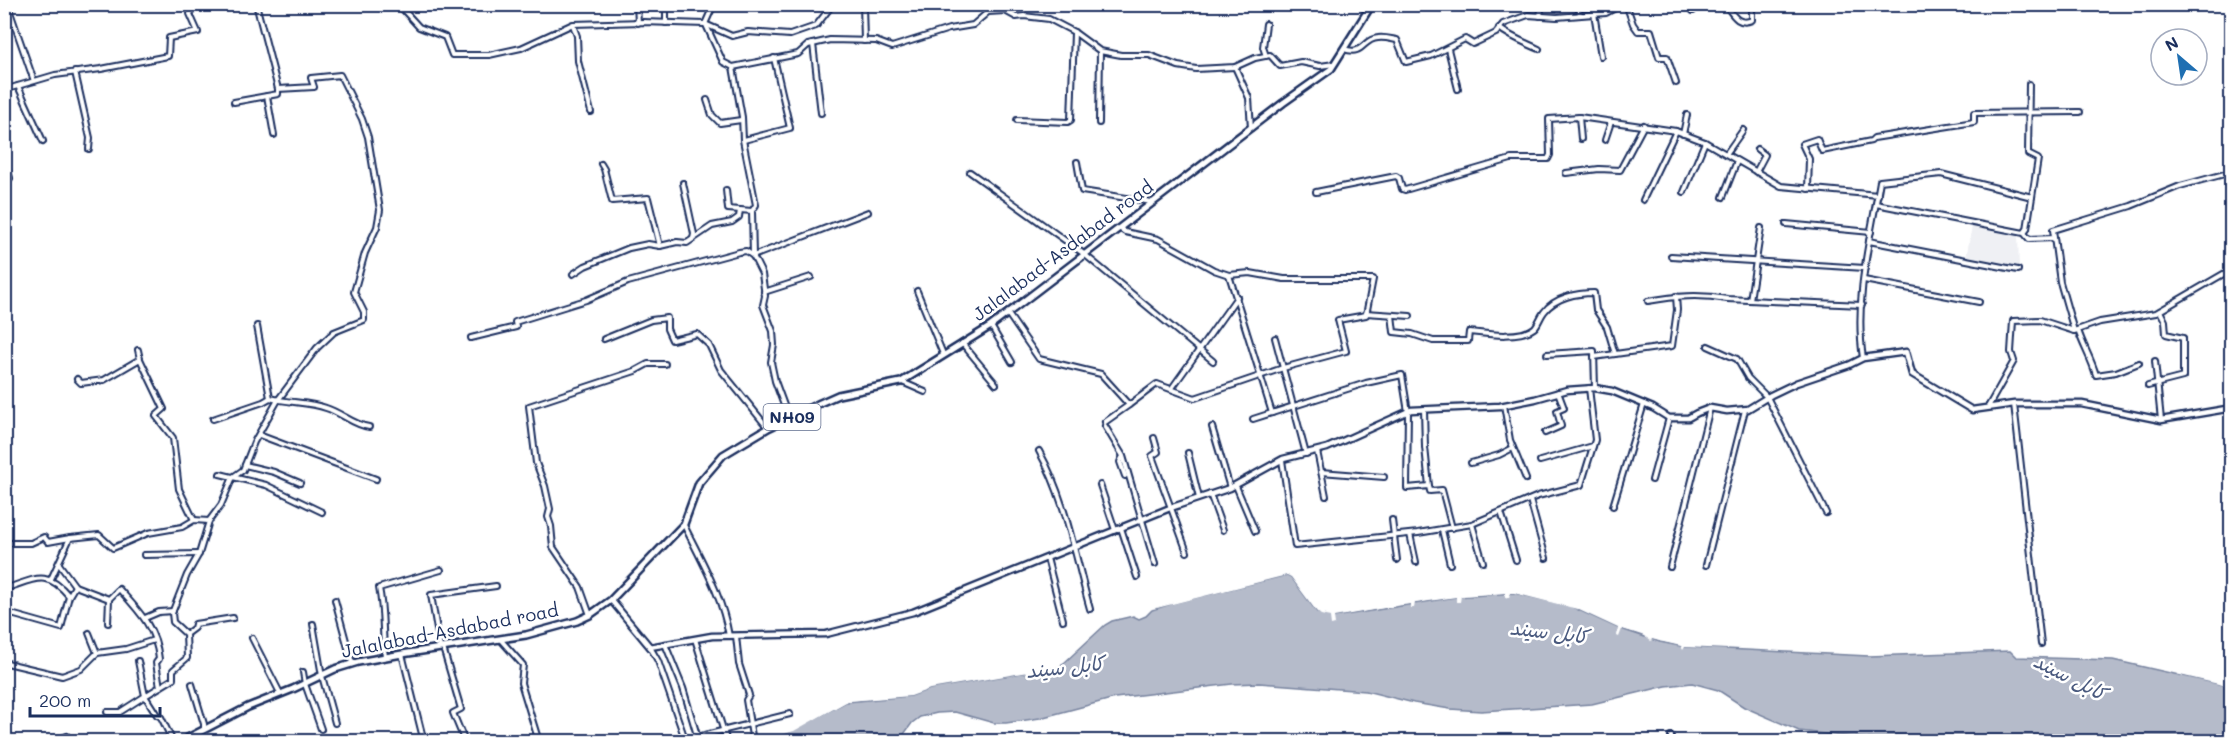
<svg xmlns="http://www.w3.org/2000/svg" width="2236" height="746" viewBox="0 0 2236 746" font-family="Mali,'Playpen Sans Arabic',sans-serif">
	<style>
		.built { fill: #eff0f4 }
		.water { fill: #b5bbca; stroke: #77839f; stroke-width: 1.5 }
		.pier { fill: #fff }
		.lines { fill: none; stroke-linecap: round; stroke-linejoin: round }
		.minor-casing { stroke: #1b2f5e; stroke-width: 8 }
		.tertiary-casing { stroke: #1b2f5e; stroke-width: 9 }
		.primary-casing { stroke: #1b2f5e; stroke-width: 10 }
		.minor { stroke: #fff; stroke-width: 4 }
		.tertiary { stroke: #fff; stroke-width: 4.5 }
		.primary { stroke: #fff; stroke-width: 5 }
		.labels { text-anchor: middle; stroke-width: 5; stroke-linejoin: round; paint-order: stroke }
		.shield { fill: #fff; stroke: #5f6d8e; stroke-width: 1.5 }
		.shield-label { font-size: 16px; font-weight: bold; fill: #1b2f5e }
		.street-label { font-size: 18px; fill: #1b2f5e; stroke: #fff }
		.water-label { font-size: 20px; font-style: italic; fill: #49597e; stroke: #fff }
	</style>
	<rect width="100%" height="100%" fill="#fff"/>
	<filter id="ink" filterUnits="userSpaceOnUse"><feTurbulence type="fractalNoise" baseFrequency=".0167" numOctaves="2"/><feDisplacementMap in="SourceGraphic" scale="12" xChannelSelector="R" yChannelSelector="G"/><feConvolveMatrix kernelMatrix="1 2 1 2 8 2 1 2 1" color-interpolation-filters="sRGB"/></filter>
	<g filter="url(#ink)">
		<polygon class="built" points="1972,226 2018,236 2019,268 1966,258"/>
		<polygon class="water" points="1287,575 1291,577 1317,612 1334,617 1456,597 1514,593 1570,606 1618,628 1660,642 1685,647 1869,656 2010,651 2016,657 2113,660 2232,687 2231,742 1910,742 1908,738 1886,741 1799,731 1744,707 1718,690 1692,683 1666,686 1592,704 1481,711 1450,709 1414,703 1366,691 1259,683 1232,684 1115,698 1040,718 1006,723 994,723 955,712 937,713 920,717 912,723 899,741 764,742 782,736 846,702 911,696 930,689 1057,667 1064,663 1105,625 1112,621 1133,616 1139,619 1146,616 1152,610 1174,603"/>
		<g class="pier">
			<polygon points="1288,572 1293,575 1320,610 1326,614 1454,594 1514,590 1571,604 1619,625 1672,642 1728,646 1728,649 1685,647 1683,650 1681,646 1652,639 1651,641 1641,634 1622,629 1619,637 1617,636 1618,628 1577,609 1514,593 1510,593 1509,598 1505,597 1505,593 1461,596 1460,602 1456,602 1456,597 1415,603 1414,608 1410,608 1410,604 1400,605 1334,617 1335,624 1331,625 1330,617 1321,615 1317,612 1291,577 1287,575 1149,610 1182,599"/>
			<polygon points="1060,662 1061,665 1057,667 930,689 911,696 848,701 794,731 761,742 763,739 793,728 847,698 910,693 930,686"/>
			<polygon points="2180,672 2232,684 2231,687 2176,674"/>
		</g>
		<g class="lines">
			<g class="minor-casing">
				<g id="minor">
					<polyline points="398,4 419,27 445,37 452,55 489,55 521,48 573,24 643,22 705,24 732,36 748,32 790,35 816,26 833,4"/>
					<polyline points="637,4 638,23"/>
					<polyline points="666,4 666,23"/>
					<polyline points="863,4 864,41"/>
					<polyline points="1577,4 1580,14"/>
					<polyline points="1596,4 1594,13 1601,56"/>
					<polyline points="1626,4 1633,24 1638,31 1651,31 1659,57 1667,57 1676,83"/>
					<polyline points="1692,4 1693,11"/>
					<path d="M1725 4C1733 15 1738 26 1752 20V4"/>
					<polyline points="9,9 34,81"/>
					<polyline points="1540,16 1542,4"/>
					<polyline points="705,24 714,4"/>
					<polyline points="573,25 577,36 578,61 591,112"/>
					<polyline points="706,25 723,62 733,67 742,117 743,140 756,205 752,211 753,256 762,274 765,296 763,305 773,331 774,345 771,362 775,381 789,419"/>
					<path d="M1499 28C1512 38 1524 42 1539 49"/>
					<polyline points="813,44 821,113"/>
					<path d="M1344 49C1364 56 1362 39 1378 38 1384 37 1391 39 1397 40L1406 62 1431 56 1465 39 1473 44 1496 33 1503 24 1528 15 1557 17 1606 13 1623 4"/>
					<polyline points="1448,49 1458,89"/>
					<polyline points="1266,56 1263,47 1266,24"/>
					<polyline points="733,67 798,54 808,45 830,40 876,41 892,47 949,29 973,25 988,12 1005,11 1016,17 1024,16 1049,19 1074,32 1100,51 1121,55 1149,55 1178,66 1196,69 1235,67 1255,58 1270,55 1280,66 1301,62 1320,66 1334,64"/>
					<polyline points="1235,67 1249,98 1251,128"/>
					<polyline points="75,72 90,138 89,149"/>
					<polyline points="18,86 43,141"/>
					<polyline points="4,90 55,75 101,69 168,56 169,38 198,32 190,14 195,4"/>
					<polyline points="267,96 274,135"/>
					<polyline points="707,100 712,115 720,123 741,120"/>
					<polyline points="234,102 278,94 278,89"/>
					<polyline points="1579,117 1581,139"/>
					<polyline points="1017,120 1068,122 1071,120 1074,32"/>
					<polyline points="1099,123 1100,51"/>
					<polyline points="1683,134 1687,115"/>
					<polyline points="744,140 790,128 774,58"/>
					<polyline points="1605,140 1611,122"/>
					<polyline points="1726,154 1743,130"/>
					<polyline points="4,159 10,178"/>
					<polyline points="1077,162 1082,191 1152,202"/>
					<polyline points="601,164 604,169 612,201 648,198 660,246"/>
					<polyline points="970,172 1084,254 1213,361"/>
					<polyline points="1756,172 1765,155 1757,149"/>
					<polyline points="1566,173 1599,169 1620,170 1644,125"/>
					<polyline points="683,183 694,234 693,239"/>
					<polyline points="1808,189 1809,159 1802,144 1817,139 1822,151 1871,141 1874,138 1974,122 1974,113 2080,112"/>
					<polyline points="726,190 728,209 752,211"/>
					<polyline points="1316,192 1396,176 1399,178 1402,189 1405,190 1511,159 1548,159 1550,155 1549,119 1579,117 1676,131 1705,142 1781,186 1878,195"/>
					<polyline points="1684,192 1705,142"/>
					<polyline points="1723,197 1737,161"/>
					<polyline points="1643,200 1676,131"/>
					<polyline points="1876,204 2024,233 2029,239 2054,238"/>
					<polyline points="1786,224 1871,232"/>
					<polyline points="2024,233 2027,229 2038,159 2028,154 2029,84"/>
					<polyline points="1869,241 2018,270"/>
					<polyline points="1671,256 1865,268"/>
					<polyline points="573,274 585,266 629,248 648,244 660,246 677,242 687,243 712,226 732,222 739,217 740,210"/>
					<polyline points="1229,275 1272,413"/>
					<polyline points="1864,280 1979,302"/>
					<polyline points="917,291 943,354"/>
					<polyline points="764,292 811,277"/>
					<polyline points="1750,300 1761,228"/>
					<path d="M1648 301C1676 296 1699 294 1727 299L1862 305"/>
					<polyline points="1366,313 1410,316"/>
					<polyline points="1008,314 1039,359 1101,374 1129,405 1157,384 1195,398 1283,368 1346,351 1338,320 1366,315 1373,279 1284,279 1250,273 1229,275 1214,270 1158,239 1125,232 1119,228"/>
					<path d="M1392 315 1394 332 1412 334 1433 341H1468L1469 332C1487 334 1519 339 1534 328 1538 325 1540 317 1544 312 1555 297 1577 293 1594 293L1596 310 1607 327 1615 354"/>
					<path d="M257 326 270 398C289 403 309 402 326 408 342 413 353 425 369 427"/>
					<polyline points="991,326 1012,362"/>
					<path d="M2078 330C2083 346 2091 358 2096 375L2116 372 2139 363"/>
					<polyline points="2074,331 2100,322 2156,313 2232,269"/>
					<polyline points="471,338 516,327 515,322 586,300 628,282 739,252 746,251 753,256 868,212"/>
					<polyline points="1275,338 1306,454"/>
					<polyline points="604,339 651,320 667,318 667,329 672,340 697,334 709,345 721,370 768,428"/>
					<polyline points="962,343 996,384"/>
					<polyline points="1708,346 1737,359 1748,378 1767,397 1826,513"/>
					<polyline points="138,350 140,359 164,409 156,416 173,438 179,489 194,520"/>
					<polyline points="1547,354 1594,351 1595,388"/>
					<polyline points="1594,357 1672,346 1677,310 1676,296"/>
					<path d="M1863 358C1854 300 1870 239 1880 181L1941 174 2032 197"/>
					<polyline points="2155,361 2161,420"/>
					<polyline points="77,379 81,383 104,380 140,359"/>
					<polyline points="902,382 925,392"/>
					<polyline points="2148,386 2183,377 2183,338 2166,334 2165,321 2160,311"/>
					<polyline points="1172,388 1237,297"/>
					<polyline points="2014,404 2041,644"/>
					<polyline points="1504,405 1510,440 1526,479"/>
					<polyline points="1988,407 2014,361 2011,352 2013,321 2040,320 2074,331 2060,282 2053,230 2131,206 2180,186 2232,172"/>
					<polyline points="1424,409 1425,447 1429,486"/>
					<polyline points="213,419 263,402 270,398"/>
					<polyline points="1253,419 1366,383 1402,375 1408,412 1407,488 1429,486 1430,491 1442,490 1452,528"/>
					<polyline points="1105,422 1129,405"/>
					<polyline points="1105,426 1123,456 1155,564"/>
					<polyline points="1212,427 1230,488"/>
					<polyline points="1545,433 1561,426 1557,411 1564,408 1558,392"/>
					<polyline points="259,435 376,479"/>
					<polyline points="1154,438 1158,452 1152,456 1187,552"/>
					<path d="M1039 451C1066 499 1075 556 1090 609"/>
					<polyline points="1317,451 1326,496"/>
					<polyline points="1188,453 1199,498"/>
					<polyline points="1122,458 1120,462 1125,476"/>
					<polyline points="1282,460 1295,546 1418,533 1472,524 1538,496 1581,485 1595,440 1589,388"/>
					<polyline points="1540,461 1593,446"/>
					<polyline points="1471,463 1499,455 1513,448"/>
					<polyline points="245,465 274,472 300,483"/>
					<polyline points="1321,472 1384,477"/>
					<polyline points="220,474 266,485 322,512"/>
					<polyline points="1652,480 1669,418"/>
					<polyline points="1100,485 1115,530"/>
					<polyline points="1236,486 1255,531"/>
					<polyline points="1210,494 1223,530"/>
					<polyline points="1530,500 1546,558"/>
					<polyline points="1613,506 1644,404"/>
					<polyline points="1501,512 1516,560"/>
					<polyline points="1392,520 1397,560"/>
					<polyline points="1472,524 1483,562"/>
					<path d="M684 525C702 562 722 595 729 636"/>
					<polyline points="1121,528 1137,577"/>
					<polyline points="1442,530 1450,564"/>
					<polyline points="1410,534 1416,562"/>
					<polyline points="4,543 31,543 44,537 48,542 70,538"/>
					<polyline points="144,555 199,554"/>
					<polyline points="1047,558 1063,620"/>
					<polyline points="59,564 75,586"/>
					<polyline points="1706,565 1745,410"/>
					<polyline points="1670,567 1710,408"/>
					<polyline points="51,579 70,538 99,535 113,548 148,533 182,527 194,520 209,521"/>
					<path d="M4 589C34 580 46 568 69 596"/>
					<polyline points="335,600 352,663"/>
					<path d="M4 612 61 628 69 596 75 586 109 599 119 589C139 611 156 628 159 659L156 663 160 687"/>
					<polyline points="590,615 580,587 553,547 551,526 548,517 550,509 545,486 536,463 529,406 635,371 648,364 665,364"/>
					<polyline points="145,618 159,612 173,611"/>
					<polyline points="108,623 109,599"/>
					<polyline points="313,624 322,676 335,723"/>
					<polyline points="89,633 97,653"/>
					<polyline points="186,634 194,628 195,624 233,618"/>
					<polyline points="736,636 739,664 749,695 746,700 753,742"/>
					<polyline points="252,638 280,693"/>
					<polyline points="500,639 523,665 521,683 539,742"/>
					<polyline points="695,639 727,742"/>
					<polyline points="665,644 683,688 699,742"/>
					<polyline points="440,647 431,595 496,586"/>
					<polyline points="650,647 658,661 685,739"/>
					<polyline points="443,648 461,709 453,713 465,742"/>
					<polyline points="402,654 424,742"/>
					<path d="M385 657C382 633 384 612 379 588L441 570"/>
					<polyline points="7,663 62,676 81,669 97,653 126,649 154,640"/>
					<polyline points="303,672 305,684 321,729"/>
					<polyline points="192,684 204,724 204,729"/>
					<polyline points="107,712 120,712 145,696 138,661"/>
					<polyline points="1671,736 1671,742"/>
					<polyline points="53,742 67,736"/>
					<polyline points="173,742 161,717 157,715 145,696 173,679 173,670 187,658 186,634 173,622 172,613 187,575 199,554 209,521 221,505 233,477 243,470 254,442 278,400 317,348 334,332 364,320 364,312 354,292 365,253 377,227 380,210 368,137 362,119 340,75 311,78 314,87 278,89 256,4"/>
					<polyline points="677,742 790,714"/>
				</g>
			</g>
			<g class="tertiary-casing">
				<polyline id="tertiary" points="611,600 650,647 712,636 826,634 913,612 1170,508 1230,488 1283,459 1327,448 1411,410 1500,406 1535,399 1567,390 1595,388 1612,391 1653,408 1669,418 1688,418 1697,413 1710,408 1727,411 1748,409 1771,395 1796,383 1849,365 1863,358 1906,352 1912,374 1972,410 2014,404 2082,404 2161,420 2232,408"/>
			</g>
			<g class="primary-casing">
				<polyline id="primary" points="180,742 248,707 293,689 335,669 358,662 402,654 526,635 577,621 590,615 611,600 684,524 699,483 723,455 768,428 820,403 838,395 901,382 991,326 1283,103 1331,69 1372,4"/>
			</g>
			<use href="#minor" class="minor"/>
			<use href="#tertiary" class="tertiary"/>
			<use href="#primary" class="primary"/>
		</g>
	</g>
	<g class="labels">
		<rect class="shield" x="763.5" y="404" width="57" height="26" rx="4.5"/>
		<g class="shield-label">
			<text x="792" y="423">NH09</text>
		</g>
		<g class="street-label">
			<text transform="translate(1063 251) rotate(-37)" y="6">Jalalabad-Asdabad road</text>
			<text transform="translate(450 631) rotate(-11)" y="6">Jalalabad-Asdabad road</text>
		</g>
		<g class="water-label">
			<text transform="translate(1549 632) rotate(7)" y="7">کابل سيند</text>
			<text transform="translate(1065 667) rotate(-6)" y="7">کابل سيند</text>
			<text transform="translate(2070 677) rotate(27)" y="7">کابل سيند</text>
		</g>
	</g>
	<rect width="2236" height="746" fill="none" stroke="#fff" stroke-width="24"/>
	<rect x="12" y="12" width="2212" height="722" fill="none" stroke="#1b2f5e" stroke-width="2" filter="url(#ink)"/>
	<g transform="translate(2179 57) rotate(331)"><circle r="28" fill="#ffffff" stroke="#a4acbf" stroke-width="1.5"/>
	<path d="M0-4.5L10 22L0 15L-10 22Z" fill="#1f6fb2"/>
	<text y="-9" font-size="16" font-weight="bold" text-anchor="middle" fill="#1b2f5e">N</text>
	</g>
	<path d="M30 707v9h130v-9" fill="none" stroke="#1b2f5e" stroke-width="3"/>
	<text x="39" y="707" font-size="18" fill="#1b2f5e" stroke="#ffffff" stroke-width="4.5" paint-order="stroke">200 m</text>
</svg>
